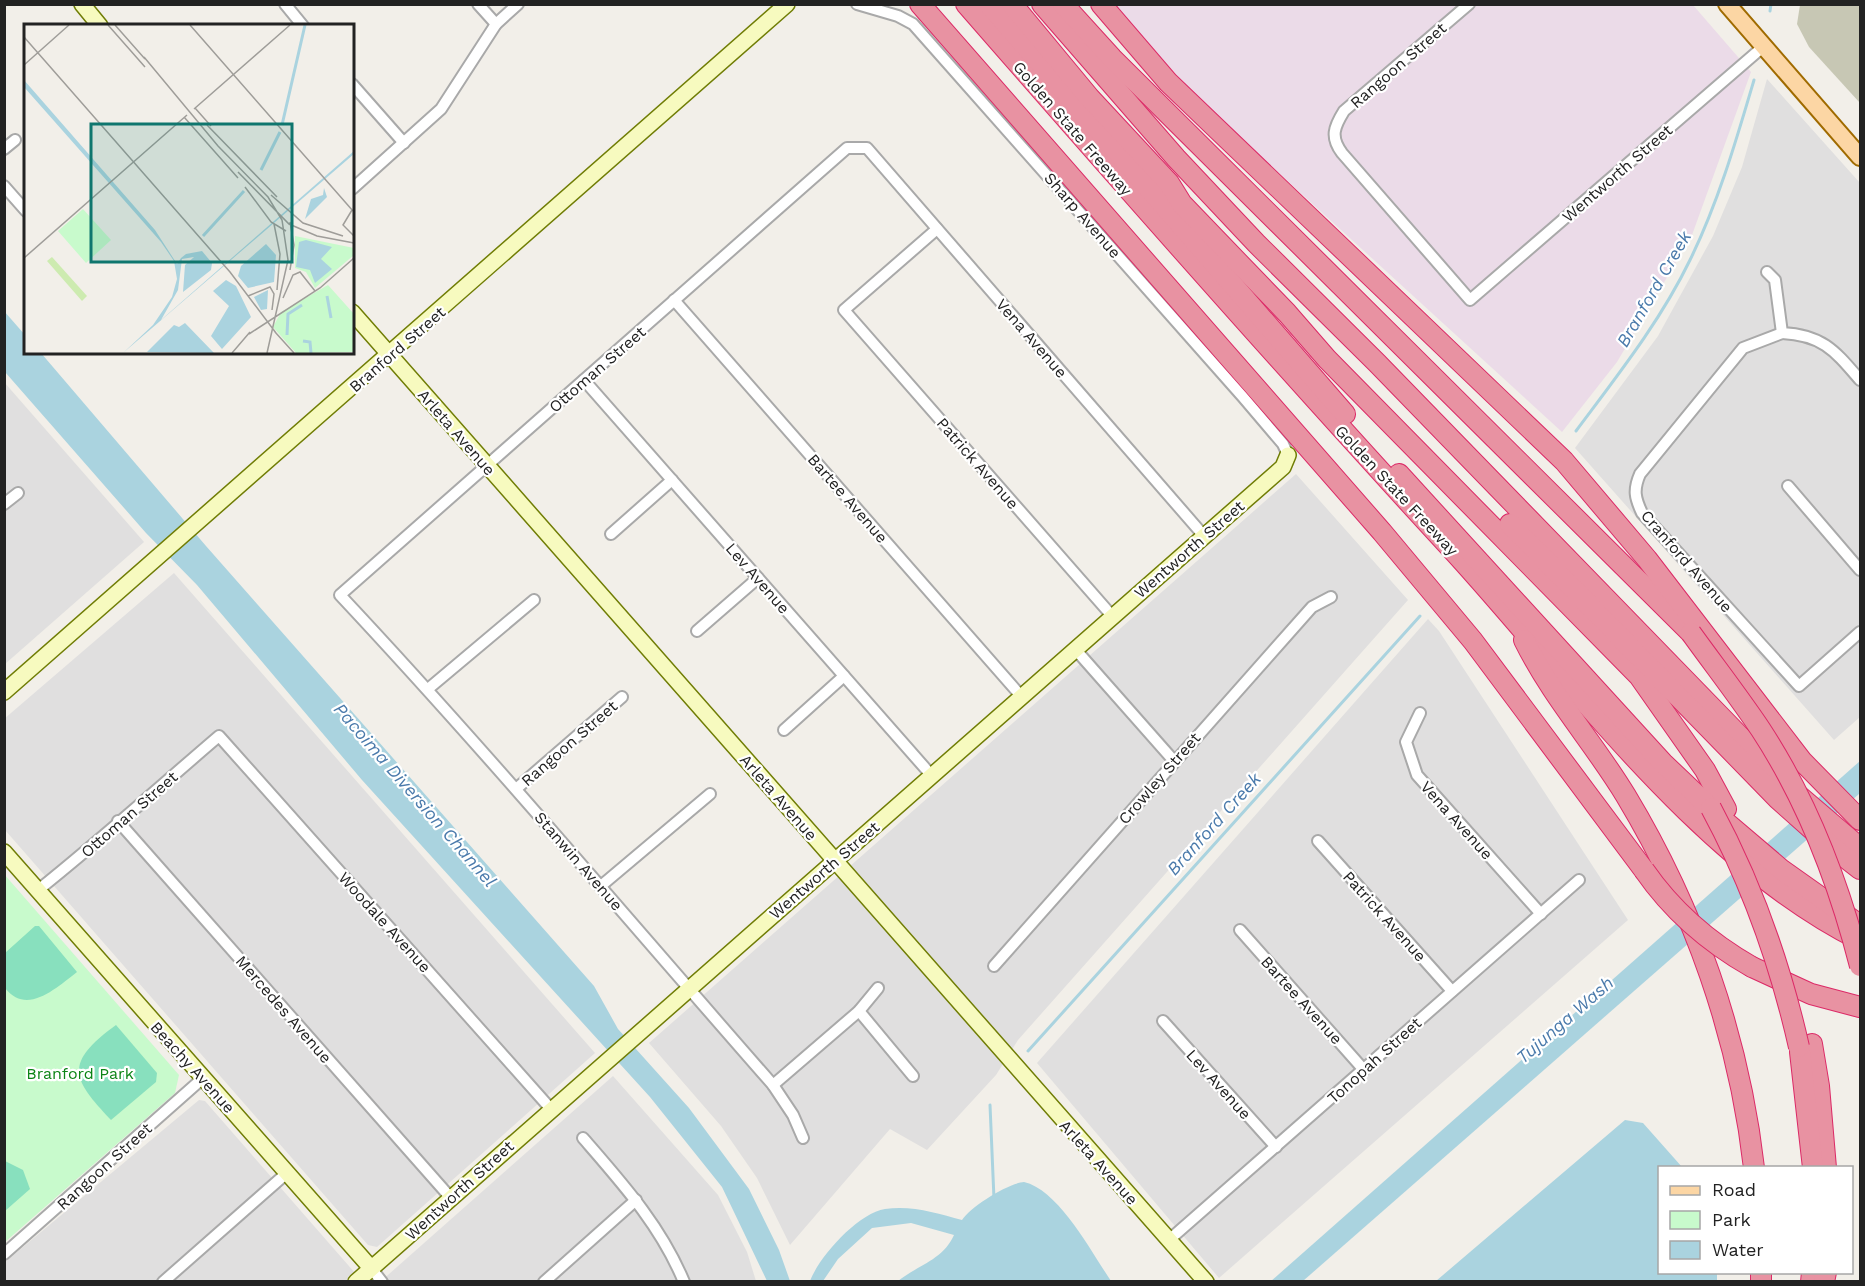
<svg xmlns="http://www.w3.org/2000/svg" width="1865" height="1286" viewBox="0 0 1865 1286" font-family="'Work Sans',sans-serif">
	<style>
		.residential { fill: #e0dfdf }
		.industrial { fill: #ebdbe8 }
		.construction { fill: #c7c7b4 }
		.park { fill: #c8facc }
		.pitch { fill: #88e0be }
		.water { fill: #aad3df }
		.lines { fill: none; stroke-linecap: round; stroke-linejoin: round }
		.stream { stroke: #aad3df; stroke-width: 3 }
		.street-casing { stroke: #a9a9a9; stroke-width: 14 }
		.secondary-casing { stroke: #707d05; stroke-width: 18 }
		.primary-casing { stroke: #a06b00; stroke-width: 20 }
		.highway-casing { stroke: #dc2a67; stroke-width: 22 }
		.street { stroke: #fff; stroke-width: 10 }
		.secondary { stroke: #f7fabf; stroke-width: 15 }
		.primary { stroke: #fcd6a4; stroke-width: 16 }
		.highway { stroke: #e892a2; stroke-width: 20 }
		.highway-bridge-casing { stroke: #dc2a67; stroke-width: 22; stroke-linecap: butt }
		.highway-bridge { stroke: #e892a2; stroke-width: 20 }
		.labels { text-anchor: middle; stroke-width: 4.5; stroke-linejoin: round; paint-order: stroke }
		.street-label { font-size: 16px; fill: #222; stroke: #fff }
		.park-label { font-size: 16px; fill: #0c8416; stroke: #fff }
		.water-label { font-size: 18px; font-style: italic; fill: #4a7aab; stroke: #fff }
		.inset-river { fill: none; stroke: #aad3df; stroke-width: 3 }
		.inset-road { fill: none; stroke: #9f9d99; stroke-width: 1.5 }
		.view { fill: #0f766e; fill-opacity: 0.15; stroke: #0f766e; stroke-width: 3 }
		.inset-edge { fill: none; stroke: #222; stroke-width: 3 }
	</style>
	<rect width="100%" height="100%" fill="#f2efe9"/>
	<g class="residential">
		<polygon points="1767,79 1860,183 1860,717 1834,740 1575,448 1658,336 1713,236 1742,167"/>
		<polygon points="4,382 144,542 5,664 4,664"/>
		<polygon points="1296,474 1408,600 1018,1040 996,1075 927,1150 890,1129 790,1245 757,1178 721,1126 649,1043"/>
		<polygon points="174,573 595,1053 377,1247 368,1245 5,830 4,719"/>
		<polygon points="1428,619 1439,631 1628,920 1219,1278 1037,1063"/>
		<polygon points="613,1076 718,1195 747,1252 756,1281 380,1282"/>
		<polygon points="199,1100 205,1101 362,1281 5,1282 5,1262"/>
	</g>
	<polygon class="industrial" points="1114,5 1693,5 1751,72 1692,235 1617,362 1562,432 1201,102"/>
	<polygon class="construction" points="1800,5 1860,5 1860,103 1809,47 1797,24"/>
	<polygon class="park" points="4,874 179,1075 175,1093 5,1242"/>
	<g class="pitch">
		<path d="M35 926H39L77 972C56 988 27 1016 5 988V953Z"/>
		<path d="M116 1025 157 1073 156 1082 111 1120C71 1078 64 1063 116 1025Z"/>
		<polygon points="5,1161 23,1170 30,1189 5,1211"/>
	</g>
	<g class="water">
		<polygon points="4,311 25,335 26,352 41,353 206,546 594,986 618,1029 689,1108 749,1189 779,1250 790,1281 767,1281 722,1187 650,1097 362,780 197,585 146,533 5,372"/>
		<polygon points="1860,761 1859,794 1303,1281 1270,1282"/>
		<polygon points="1625,1120 1643,1123 1682,1167 1660,1168 1660,1272 1717,1273 1717,1281 1436,1281"/>
		<path d="M1024 1182C1059 1190 1092 1253 1111 1281H898C918 1265 943 1260 954 1235L911 1223 872 1228 838 1259 823 1281H810C819 1257 858 1213 885 1209 911 1205 937 1213 962 1220 971 1206 1009 1183 1024 1182Z"/>
	</g>
	<g class="lines">
		<g class="stream">
			<polyline points="1770,11 1771,4"/>
			<path d="M1576 431C1617 376 1660 322 1690 260 1718 203 1736 141 1754 80"/>
			<polyline points="1028,1051 1420,616"/>
			<polyline points="990,1105 994,1199"/>
		</g>
		<g class="street-casing">
			<g id="street">
				<polyline points="285,4 303,26"/>
				<polyline points="478,4 496,24"/>
				<polyline points="857,4 898,16 913,24 1243,397 1283,444 1288,455"/>
				<path d="M1469 4 1344 111C1334 127 1330 137 1342 153L1470 300 1764 46"/>
				<polyline points="352,84 404,143"/>
				<polyline points="4,149 15,140"/>
				<polyline points="4,186 26,211"/>
				<polyline points="352,189 441,109 496,24 518,4"/>
				<polyline points="937,229 844,310 1113,617"/>
				<path d="M1767 272 1775 280 1782 333C1823 335 1835 351 1860 380"/>
				<polyline points="674,300 1021,696"/>
				<path d="M1782 333 1743 348 1640 474C1633 490 1635 498 1642 513L1799 686 1860 632"/>
				<polyline points="584,380 932,776"/>
				<polyline points="1788,486 1860,570"/>
				<polyline points="4,504 18,493"/>
				<polyline points="611,534 672,480"/>
				<polyline points="697,631 758,578"/>
				<polyline points="1076,650 1174,761"/>
				<polyline points="428,689 534,600"/>
				<polyline points="1420,713 1406,742 1417,775 1541,914"/>
				<polyline points="784,730 844,676"/>
				<polyline points="516,789 622,697"/>
				<polyline points="118,821 450,1197"/>
				<polyline points="1318,841 1452,991"/>
				<polyline points="602,885 710,794"/>
				<path d="M37 891C100 841 158 788 219 736L550 1108"/>
				<polyline points="1240,930 1364,1070"/>
				<polyline points="994,966 1312,607 1331,597"/>
				<polyline points="859,1011 913,1076"/>
				<polyline points="1163,1021 1276,1147"/>
				<polyline points="773,1085 859,1011 878,988"/>
				<path d="M583 1138C622 1183 661 1226 684 1282"/>
				<path d="M803 1138 793 1115 773 1085C629 921 489 754 340 595L847 148H867L1204 536"/>
				<polyline points="1169,1240 1579,880"/>
				<polyline points="4,1254 203,1078"/>
				<polyline points="371,1268 382,1282"/>
				<polyline points="163,1282 288,1172"/>
				<polyline points="544,1282 636,1200"/>
			</g>
		</g>
		<g class="secondary-casing">
			<g id="secondary">
				<polyline points="82,4 100,26"/>
				<polyline points="352,312 1206,1282"/>
				<polyline points="4,692 787,4"/>
				<polyline points="4,852 371,1268"/>
				<polyline points="356,1282 1283,467 1288,455"/>
			</g>
		</g>
		<g class="primary-casing">
			<polyline id="primary" points="1727,4 1860,157"/>
		</g>
		<g class="highway-casing">
			<g id="highway">
				<polyline points="920,4 1382,532 1473,641 1644,870"/>
				<path d="M966 4C1128 190 1290 374 1457 555 1576 686 1700 860 1860 940"/>
				<polyline points="989,4 1345,414"/>
				<polyline points="1012,4 1089,97 1169,183 1182,204 1287,313 1327,359 1639,676 1705,770 1726,809"/>
				<polyline points="1042,4 1176,158 1256,243 1377,363 1790,788 1860,848"/>
				<polyline points="1063,4 1112,58 1691,633"/>
				<polyline points="1101,4 1168,82 1564,461 1647,559 1802,761 1860,820"/>
				<polyline points="1399,474 1663,763 1721,818 1782,870 1854,921"/>
				<polyline points="1510,524 1778,799 1833,848 1860,869"/>
				<path d="M1524 640C1552 697 1594 743 1626 796 1694 909 1739 1036 1754 1168"/>
				<polyline points="1752,967 1811,994 1860,1007"/>
				<polyline points="1812,1044 1819,1086 1826,1168"/>
				<polyline points="1800,1052 1813,1168"/>
				<polyline points="1761,1282 1761,1272"/>
				<polyline points="1811,1282 1812,1272"/>
				<polyline points="1824,1282 1826,1272"/>
			</g>
		</g>
		<use href="#street" class="street"/>
		<use href="#secondary" class="secondary"/>
		<use href="#primary" class="primary"/>
		<use href="#highway" class="highway"/>
		<g class="highway-bridge-casing">
			<g id="highway-bridge">
				<path d="M1691 633C1714 665 1739 697 1761 730 1808 802 1839 884 1860 966"/>
				<path d="M1711 808C1752 884 1780 963 1799 1047"/>
				<path d="M1644 870C1673 912 1708 942 1752 967"/>
			</g>
		</g>
		<use href="#highway-bridge" class="highway-bridge"/>
	</g>
	<g class="labels">
		<g class="street-label">
			<text transform="translate(1398 65) rotate(-41)" y="6">Rangoon Street</text>
			<text transform="translate(1073 128) rotate(49)" y="6">Golden State Freeway</text>
			<text transform="translate(1617 173) rotate(-41)" y="6">Wentworth Street</text>
			<text transform="translate(1083 215) rotate(49)" y="6">Sharp Avenue</text>
			<text transform="translate(1032 338) rotate(49)" y="6">Vena Avenue</text>
			<text transform="translate(397 349) rotate(-41)" y="6">Branford Street</text>
			<text transform="translate(597 369) rotate(-41)" y="6">Ottoman Street</text>
			<text transform="translate(457 432) rotate(49)" y="6">Arleta Avenue</text>
			<text transform="translate(978 463) rotate(49)" y="6">Patrick Avenue</text>
			<text transform="translate(1397 490) rotate(47)" y="6">Golden State Freeway</text>
			<text transform="translate(848 498) rotate(49)" y="6">Bartee Avenue</text>
			<text transform="translate(1189 549) rotate(-41)" y="6">Wentworth Street</text>
			<text transform="translate(1687 561) rotate(49)" y="6">Cranford Avenue</text>
			<text transform="translate(758 578) rotate(49)" y="6">Lev Avenue</text>
			<text transform="translate(569 743) rotate(-41)" y="6">Rangoon Street</text>
			<text transform="translate(1159 778) rotate(-49)" y="6">Crowley Street</text>
			<text transform="translate(779 797) rotate(49)" y="6">Arleta Avenue</text>
			<text transform="translate(129 814) rotate(-41)" y="6">Ottoman Street</text>
			<text transform="translate(1457 820) rotate(48)" y="6">Vena Avenue</text>
			<text transform="translate(579 861) rotate(49)" y="6">Stanwin Avenue</text>
			<text transform="translate(824 870) rotate(-41)" y="6">Wentworth Street</text>
			<text transform="translate(1385 916) rotate(48)" y="6">Patrick Avenue</text>
			<text transform="translate(385 922) rotate(48)" y="6">Woodale Avenue</text>
			<text transform="translate(1302 1000) rotate(48)" y="6">Bartee Avenue</text>
			<text transform="translate(284 1009) rotate(49)" y="6">Mercedes Avenue</text>
			<text transform="translate(1374 1060) rotate(-42)" y="6">Tonopah Street</text>
			<text transform="translate(193 1067) rotate(48)" y="6">Beachy Avenue</text>
			<text transform="translate(1219 1084) rotate(48)" y="6">Lev Avenue</text>
			<text transform="translate(1099 1162) rotate(48)" y="6">Arleta Avenue</text>
			<text transform="translate(104 1166) rotate(-42)" y="6">Rangoon Street</text>
			<text transform="translate(459 1190) rotate(-42)" y="6">Wentworth Street</text>
		</g>
		<g class="park-label">
			<text x="80" y="1079">Branford Park</text>
		</g>
		<g class="water-label">
			<text transform="translate(1654 289) rotate(-60)" y="6">Branford Creek</text>
			<text transform="translate(415 795) rotate(49)" y="6">Pacoima Diversion Channel</text>
			<text transform="translate(1214 824) rotate(-48)" y="6">Branford Creek</text>
			<text transform="translate(1565 1020) rotate(-41)" y="6">Tujunga Wash</text>
		</g>
	</g>
	<g transform="translate(24 24)">
		<rect width="330" height="330" fill="#f2efe9"/>
		<path d="M28 233 63 272 58 277 23 237Z" fill="#cdebb0"/>
		<path d="M59 185 87 216 62 239 34 207ZM271 212 330 224V231L291 264 282 248 271 244ZM304 261 330 290V328L272 329 249 303 257 288Z" fill="#c8facc"/>
		<path d="M0 56 131 206 153 240 157 234 162 230 178 227 188 239 187 246 159 268 161 241 170 233 158 235 154 266 137 296 330 127V130L99 329 129 301 148 273 153 255 150 237 137 218 0 63ZM300 164 303 173 281 195 287 175 299 171ZM282 216 308 223 297 235 308 245 291 259 286 246 272 243 275 218ZM242 220 252 231 250 258 224 264 214 252 217 242ZM202 256 212 262 227 293 198 325 187 312 205 282 189 267ZM244 266 243 285 237 286 230 273ZM161 299 190 329 123 328 150 301 155 303Z" fill="#aad3df"/>
		<path class="inset-river" d="M258 101 281 1M237 146 256 108M179 212 220 167M303 272 307 294M263 311 264 290 278 281M279 317 286 318 287 329"/>
		<path class="inset-road" d="M84 1 121 43M91 1 121 35M166 1 329 187M0 13 206 248 252 309M120 33 194 122 244 173 258 196 264 236 243 329M0 41 45 1M171 84 187 102M170 85 266 1M160 93 214 154M183 101 253 173M214 148 265 200 293 212 330 219M221 163 247 198 262 207M247 171 279 199 319 212M328 186 319 201 330 212M266 198 270 221 266 246M250 200 256 230 253 266M0 234 163 91M224 272 246 263 250 270 248 286M259 274 269 251 276 248 291 267M251 308 270 329M225 310 296 264 330 234M208 329 226 308"/>
		<path class="view" d="M67 100H268V238H67Z"/>
		<rect width="330" height="330" class="inset-edge"/>
	</g>
	<rect width="1865" height="1286" fill="none" stroke="#222222" stroke-width="12"/>
	<rect x="1658" y="1166" width="195" height="108" fill="#ffffff" stroke="#a7a7a7" stroke-width="1.5"/>
	<rect x="1670" y="1186" width="30" height="9" fill="#fcd6a4" stroke="#a7a7a7" stroke-width="1.5"/>
	<text x="1712" y="1196" font-size="18" fill="#222222">Road</text>
	<rect x="1670" y="1211" width="30" height="18" fill="#c8facc" stroke="#a7a7a7" stroke-width="1.5"/>
	<text x="1712" y="1226" font-size="18" fill="#222222">Park</text>
	<rect x="1670" y="1241" width="30" height="18" fill="#aad3df" stroke="#a7a7a7" stroke-width="1.5"/>
	<text x="1712" y="1256" font-size="18" fill="#222222">Water</text>
</svg>
